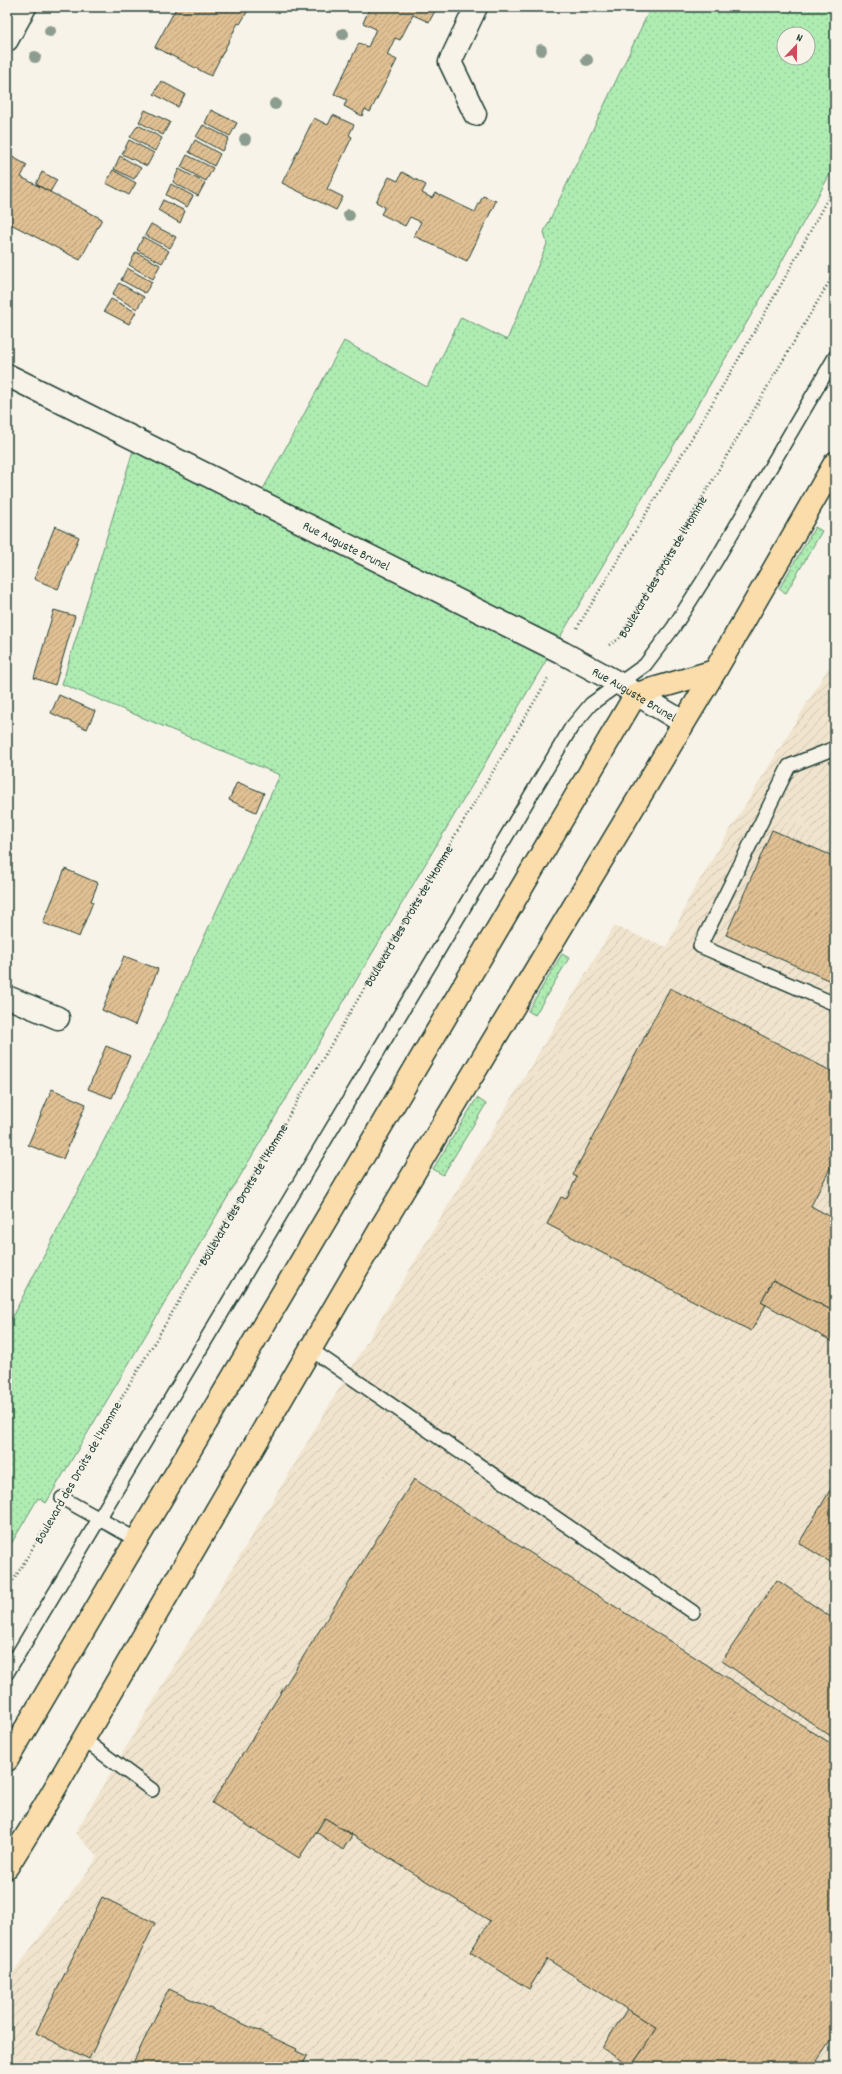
<svg xmlns="http://www.w3.org/2000/svg" width="842" height="2074" viewBox="0 0 842 2074" font-family="Dekko,sans-serif">
	<style>
		.industrial { fill: url(#industrial-furrows) }
		.grass { fill: url(#grass-dots); stroke: #669473; fill-rule: evenodd }
		.building { fill: url(#building-hatch); stroke: #1f3d34 }
		.lines { fill: none; stroke-linecap: round; stroke-linejoin: round }
		.service-casing { stroke: #1f3d34; stroke-width: 16 }
		.minor-casing { stroke: #1f3d34; stroke-width: 25 }
		.primary-casing { stroke: #1f3d34; stroke-width: 25 }
		.path { stroke: #1f3d34; stroke-width: 2.5; stroke-dasharray: 1 3; stroke-linecap: butt }
		.service { stroke: #f7f3e8; stroke-width: 13 }
		.minor { stroke: #f7f3e8; stroke-width: 22 }
		.primary { stroke: #faddab; stroke-width: 22 }
		.tree { fill: #8c9d8f }
		.labels { text-anchor: middle; stroke-width: 4; stroke-linejoin: round; paint-order: stroke }
		.street-label { font-size: 13px; fill: #1f3d34; stroke: #f7f3e8 }
	</style>
	<defs>
		<pattern id="industrial-furrows" width="10" height="10" patternUnits="userSpaceOnUse"><rect width="10" height="10" fill="#f0e4ce"/><path d="M-1 1l2-2M0 10L10 0M9 11l2-2" fill="none" stroke="#cdc4b2"/></pattern>
		<pattern id="grass-dots" width="8" height="8" patternUnits="userSpaceOnUse"><rect width="8" height="8" fill="#aeecb2"/><path d="M2 2h.1M6 6h.1" fill="none" stroke="#95cb9a" stroke-width="1.8" stroke-linecap="round"/></pattern>
		<pattern id="building-hatch" width="6" height="6" patternUnits="userSpaceOnUse"><rect width="6" height="6" fill="#e0c093"/><path d="M-1 1l2-2M0 6l6-6M5 7l2-2" fill="none" stroke="#b59d79"/></pattern>
	</defs>
	<rect width="100%" height="100%" fill="#f7f3e8"/>
	<filter id="ink" filterUnits="userSpaceOnUse"><feTurbulence type="fractalNoise" baseFrequency=".025" numOctaves="2"/><feDisplacementMap in="SourceGraphic" scale="8" xChannelSelector="R" yChannelSelector="G"/><feConvolveMatrix kernelMatrix="1 2 1 2 8 2 1 2 1" color-interpolation-filters="sRGB"/></filter>
	<g filter="url(#ink)">
		<polygon class="industrial" points="835,657 835,2067 7,2067 7,1981 98,1857 75,1833 614,926 667,947 690,896"/>
		<g class="grass">
			<path d="M651 7H835V165L766 290 46 1503 38 1498 7 1551V1327L153 1046 280 775 62 684 135 444 256 502 344 341 427 387 461 317 507 340 547 244 544 232ZM784 34H808V58H784Z"/>
			<polygon points="815,527 822,531 786,593 779,589"/>
			<polygon points="562,954 569,958 535,1015 528,1011"/>
			<polygon points="477,1098 486,1104 443,1175 433,1169"/>
		</g>
		<g class="building">
			<polygon points="179,7 250,7 240,24 238,23 211,76 155,47 175,10"/>
			<polygon points="370,7 431,7 436,9 429,22 413,15 400,40 395,38 387,55 397,60 370,112 365,109 362,116 344,106 347,100 334,94 359,43 368,47 376,29 363,23"/>
			<polygon points="161,81 185,94 178,107 154,94"/>
			<polygon points="145,110 170,122 163,135 139,122"/>
			<polygon points="211,110 237,123 230,136 205,123"/>
			<polygon points="333,115 354,125 349,135 352,137 327,189 343,197 336,210 282,183 314,118 328,125"/>
			<polygon points="138,125 162,138 155,151 130,137"/>
			<polygon points="203,125 229,138 222,151 196,137"/>
			<polygon points="129,140 154,153 147,166 122,154"/>
			<polygon points="195,140 220,154 214,166 189,152"/>
			<polygon points="7,154 27,165 21,177 102,219 80,260 7,222"/>
			<polygon points="187,155 213,168 206,181 181,167"/>
			<polygon points="120,156 141,168 134,179 114,169"/>
			<polygon points="179,169 205,183 198,196 173,182"/>
			<polygon points="113,170 136,183 129,195 106,183"/>
			<polygon points="42,172 57,180 50,192 36,184"/>
			<polygon points="402,172 426,185 422,193 432,198 435,193 475,212 483,196 496,201 467,261 414,236 421,222 410,217 405,226 381,214 385,207 376,202 389,177 398,181"/>
			<polygon points="171,184 193,196 187,207 166,195"/>
			<polygon points="163,200 185,211 180,223 158,210"/>
			<polygon points="151,224 176,237 170,248 145,235"/>
			<polygon points="143,237 169,251 162,263 137,250"/>
			<polygon points="136,252 160,265 153,279 129,265"/>
			<polygon points="127,268 152,282 145,293 121,280"/>
			<polygon points="119,283 144,297 137,309 112,295"/>
			<polygon points="111,299 136,312 129,324 104,311"/>
			<polygon points="55,526 79,537 58,589 34,579"/>
			<polygon points="54,610 75,616 55,685 34,678"/>
			<polygon points="59,695 95,711 87,729 51,713"/>
			<polygon points="237,782 264,793 256,812 229,800"/>
			<polygon points="772,830 835,857 835,983 726,935"/>
			<polygon points="65,869 98,883 91,901 93,902 79,937 43,923"/>
			<polygon points="124,956 158,969 135,1025 102,1010"/>
			<polygon points="670,988 835,1073 835,1159 811,1206 835,1219 835,1312 773,1280 761,1302 766,1305 751,1331 547,1224 561,1197 566,1199 577,1177 573,1175"/>
			<polygon points="106,1046 130,1056 112,1098 88,1089"/>
			<polygon points="52,1089 86,1104 63,1159 28,1145"/>
			<polygon points="773,1280 835,1312 835,1343 761,1302"/>
			<polygon points="414,1479 835,1746 835,2034 813,2067 631,2067 657,2028 547,1959 529,1989 470,1952 490,1921 325,1818 299,1858 212,1803"/>
			<polygon points="835,1482 835,1565 799,1543"/>
			<polygon points="777,1580 835,1620 835,1739 722,1661"/>
			<polygon points="325,1818 352,1835 343,1850 316,1832"/>
			<polygon points="102,1897 155,1923 89,2059 36,2033"/>
			<polygon points="169,1989 297,2049 296,2051 307,2056 302,2067 131,2067"/>
			<polygon points="627,2009 657,2028 631,2067 602,2048"/>
		</g>
		<g class="lines">
			<g class="service-casing">
				<g id="service">
					<polyline points="835,748 789,766 700,946 835,1004"/>
					<polyline points="310,1349 693,1612"/>
					<polyline points="62,1498 137,1540"/>
					<polyline points="7,1673 571,728 591,704 645,665 673,628 715,562 835,357"/>
					<polyline points="83,1739 152,1790"/>
				</g>
			</g>
			<g class="minor-casing">
				<g id="minor">
					<polyline points="7,40 25,7"/>
					<polyline points="475,114 450,62 476,7"/>
					<path id="s3" d="M7 375 563 653 620 684 683 722"/>
					<polyline points="7,997 58,1018"/>
				</g>
			</g>
			<g class="primary-casing">
				<g id="primary">
					<polyline points="7,1760 636,694 715,671"/>
					<polyline points="7,1867 44,1807 382,1226 715,671 835,463"/>
				</g>
			</g>
			<g class="path">
				<path d="M577 628C665 481 757 336 835 184"/>
				<path id="s1" d="M609 645 619 639 835 272"/>
				<path id="s2" d="M74 1478 549 677"/>
				<polyline points="7,1591 50,1519"/>
			</g>
			<use href="#service" class="service"/>
			<use href="#minor" class="minor"/>
			<use href="#primary" class="primary"/>
		</g>
		<g class="tree">
			<circle cx="50" cy="31" r="6"/>
			<circle cx="343" cy="34" r="6"/>
			<circle cx="541" cy="50" r="6"/>
			<circle cx="35" cy="57" r="6"/>
			<circle cx="587" cy="60" r="6"/>
			<circle cx="275" cy="104" r="6"/>
			<circle cx="245" cy="139" r="6"/>
			<circle cx="349" cy="215" r="6"/>
		</g>
	</g>
	<g class="labels">
		<g class="street-label">
			<text dy="5" stroke="none"><textPath href="#s3" startOffset="380">Rue Auguste Brunel</textPath></text>
			<text dy="5" stroke="none"><textPath href="#s1" startOffset="96">Boulevard des Droits de l'Homme</textPath></text>
			<text dy="5" stroke="none"><textPath href="#s3" startOffset="704">Rue Auguste Brunel</textPath></text>
			<text dy="5" stroke="none"><textPath href="#s2" startOffset="654">Boulevard des Droits de l'Homme</textPath></text>
			<text dy="5" stroke="none"><textPath href="#s2" startOffset="330">Boulevard des Droits de l'Homme</textPath></text>
			<text transform="translate(77 1472) rotate(-60)" y="5">Boulevard des Droits de l'Homme</text>
		</g>
	</g>
	<rect width="842" height="2074" fill="none" stroke="#f7f3e8" stroke-width="24"/>
	<rect x="12" y="12" width="818" height="2050" fill="none" stroke="#1f3d34" stroke-width="1.5" filter="url(#ink)"/>
	<g transform="translate(796 46) rotate(22)"><circle r="19" fill="#f7f3e8" stroke="#a1aaa0"/>
	<path d="M0-3L7 15L0 10L-7 15Z" fill="#d1495b"/>
	<text y="-6" font-size="11" font-weight="bold" text-anchor="middle" fill="#1f3d34">N</text>
	</g>
</svg>
